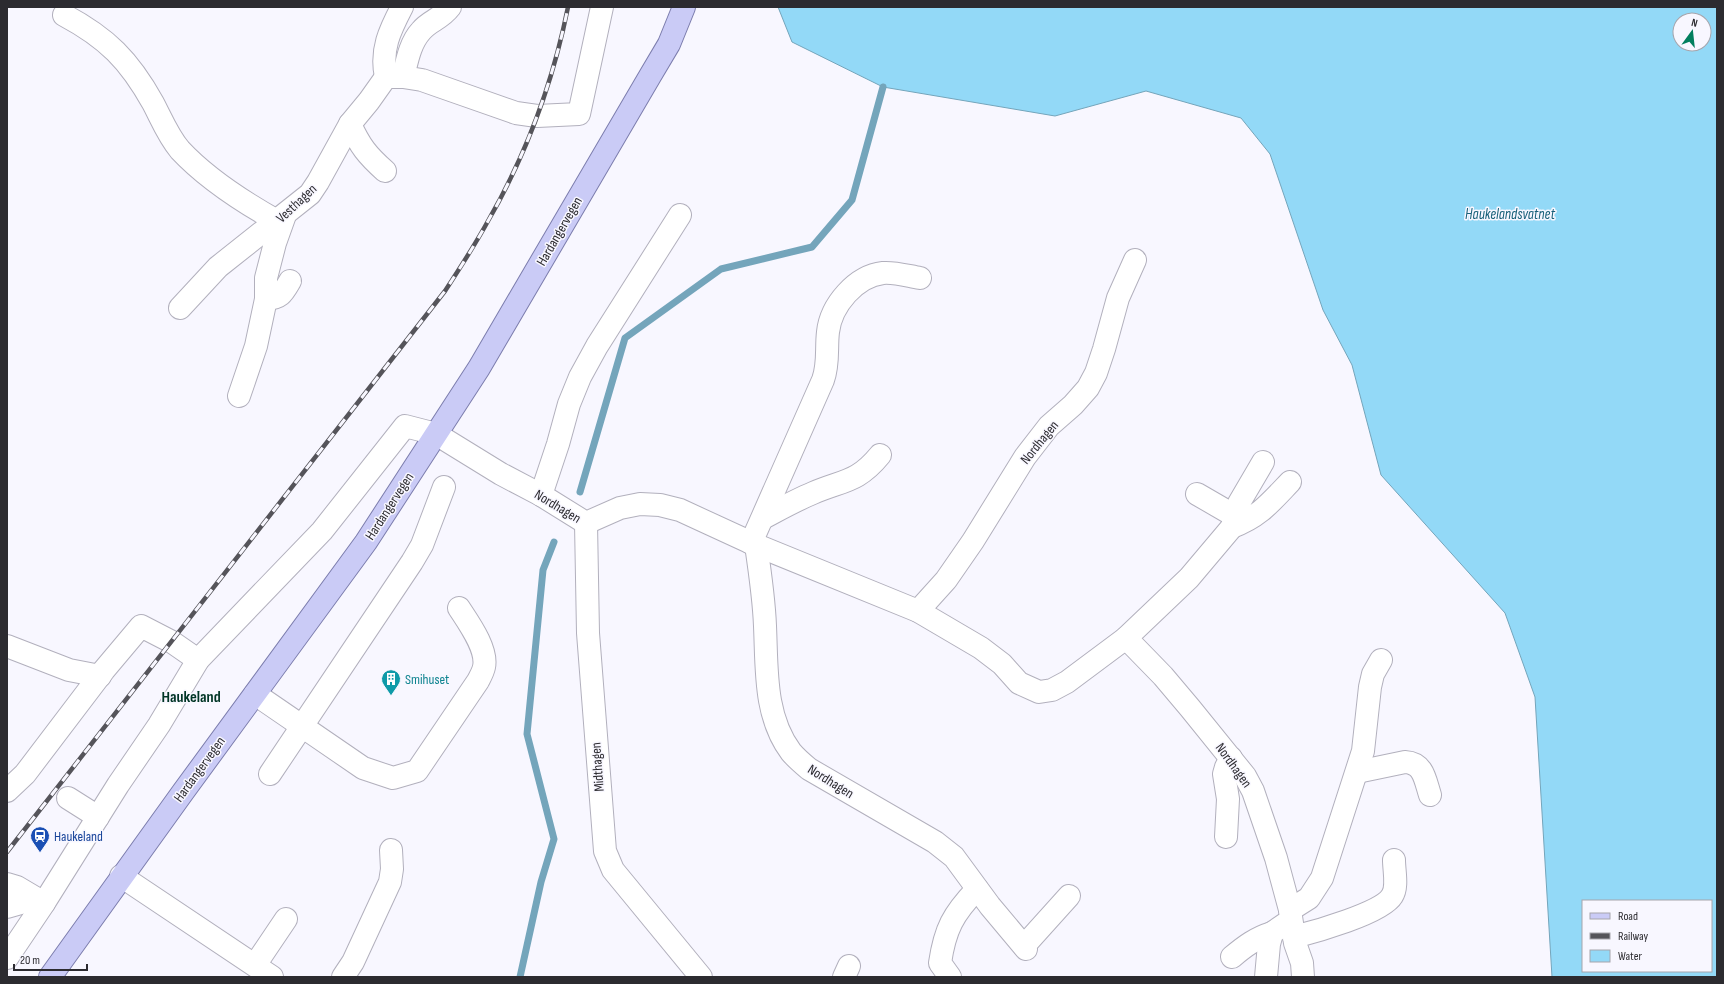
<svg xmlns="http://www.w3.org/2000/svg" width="1724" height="984" viewBox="0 0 1724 984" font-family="'Sofia Sans Condensed',sans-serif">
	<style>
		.water { fill: #93d9f7; stroke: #74a5bb; fill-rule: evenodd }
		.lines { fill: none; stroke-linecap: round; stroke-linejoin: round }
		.stream { stroke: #74a5bb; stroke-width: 7 }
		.minor-casing { stroke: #b2b0bd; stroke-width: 24 }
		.major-casing { stroke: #7c7dad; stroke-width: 24 }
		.minor { stroke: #fff; stroke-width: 22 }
		.major { stroke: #cacbf6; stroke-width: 22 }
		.rail-casing { stroke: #55545a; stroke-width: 4.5 }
		.rail { stroke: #f8f7ff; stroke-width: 3; stroke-dasharray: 9; stroke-linecap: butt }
		.labels { text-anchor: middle; stroke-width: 3; stroke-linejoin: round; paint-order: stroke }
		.street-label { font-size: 14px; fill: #2c2b30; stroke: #f8f7ff }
		.culture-label { font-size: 14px; fill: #0d838f; stroke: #f8f7ff; text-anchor: start }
		.transit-label { font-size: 14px; fill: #164399; stroke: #f8f7ff; text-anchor: start }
		.water-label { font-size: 15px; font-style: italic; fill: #18607a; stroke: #f8f7ff }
		.quarter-label { font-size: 16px; font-weight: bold; fill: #003525; stroke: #f8f7ff }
	</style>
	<rect width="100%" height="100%" fill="#f8f7ff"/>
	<path class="water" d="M778 7H1717V977H1552L1535 697 1505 613 1381 475 1352 365 1323 310 1270 154 1241 118 1146 91 1055 116 883 87 792 42ZM1680 20H1704V44H1680ZM1583 901H1711V971H1583Z"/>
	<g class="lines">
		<g class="stream">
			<polyline points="580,492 625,338 721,269 812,247 852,200 883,87"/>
			<polyline points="520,977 541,882 554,839 527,734 543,570 554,542"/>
		</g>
		<g class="minor-casing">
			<g id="minor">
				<path d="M64 15C107 38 129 60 153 103 161 118 168 136 180 150 207 179 243 202 277 221"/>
				<path d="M386 77C380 50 390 30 402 7"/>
				<path d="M403 77C407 61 410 43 421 31 430 20 440 20 450 7"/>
				<path d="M350 124C360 146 367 155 385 171"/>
				<path d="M266 299C281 298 283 293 290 281"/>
				<polyline points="180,308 218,267 310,194 318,182 350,124 369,101 386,77 403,77 422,80 516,113 537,116 579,114 602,7"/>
				<polyline points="239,396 256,346 266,299 266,278 275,243 285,215"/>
				<path d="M1263 462 1239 503 1232 527C1259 517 1270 503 1290 482"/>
				<polyline points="1197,494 1235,516"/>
				<polyline points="541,495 558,444 569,404 580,377 597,346 680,215"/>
				<path d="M763 518C780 509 796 500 813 493 843 480 857 483 880 455"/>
				<polyline points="586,523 588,633 605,851 613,870 701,977"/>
				<path d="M751 543 823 380C829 364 826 348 828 332 831 305 856 276 883 273 895 272 908 276 920 278"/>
				<path d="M756 545C760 572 764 599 765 626 767 669 764 716 791 752 796 758 803 764 809 769L935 842 954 857 990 906 1026 949"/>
				<polyline points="918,611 946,580 973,541 1025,457 1049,426 1073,405 1088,388 1096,373 1104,349 1118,298 1135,260"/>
				<polyline points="1126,638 1163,676 1190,708 1245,776 1253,791 1276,858 1290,910 1295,943 1302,963 1303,977"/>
				<polyline points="7,646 69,670 100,676"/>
				<path d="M255 694 363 768 393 778 417 771 478 681C480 677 483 672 484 667 488 649 468 622 459 608"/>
				<path d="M1357 772 1405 762C1424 763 1425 780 1430 795"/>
				<polyline points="270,774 412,562 422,545 444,487"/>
				<polyline points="7,791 25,774 104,670 141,626 172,642 198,660"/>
				<polyline points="68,798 98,817"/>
				<polyline points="1226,837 1228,799 1224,774 1226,767 1231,758"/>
				<polyline points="121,876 272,977"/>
				<polyline points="7,884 17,887 44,903"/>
				<polyline points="7,907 35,899"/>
				<polyline points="1290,910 1309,898 1322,878 1363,751 1370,687 1373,674 1381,660"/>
				<path d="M1294 937C1314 932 1382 913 1392 896 1398 887 1394 871 1394 860"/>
				<polyline points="1024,946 1069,896"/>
				<path d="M1232 957C1245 946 1256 938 1272 933"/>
				<polyline points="7,958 44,903 118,785 159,725 198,660 322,531 405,426 436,434 501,474 541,495 586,523 620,508 640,504 660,505 680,510 756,545 918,611 981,648 1002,664 1019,683 1039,692 1052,690 1067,682 1126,638 1189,578 1232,527"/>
				<polyline points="255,965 286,919"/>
				<polyline points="343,977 353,962 390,882 392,869 391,850"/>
				<polyline points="844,977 849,966"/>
				<path d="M950 977 940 963C945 929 953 914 977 889"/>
				<polyline points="1266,977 1269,944 1272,933 1291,920"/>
			</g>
		</g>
		<g class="major-casing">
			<polyline id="major" points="50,977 183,792 366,542 479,368 650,76 669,44 684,7"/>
		</g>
		<use href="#minor" class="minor"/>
		<use href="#major" class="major"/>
		<g class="rail-casing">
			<path id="rail" d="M7 852 445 291C460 268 475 245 488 221 526 155 553 82 568 7"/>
		</g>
		<use href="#rail" class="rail"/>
	</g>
	<defs>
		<g id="building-pin" transform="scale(1)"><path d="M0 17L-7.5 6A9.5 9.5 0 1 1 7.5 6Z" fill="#0f9aa8" stroke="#f8f7ff"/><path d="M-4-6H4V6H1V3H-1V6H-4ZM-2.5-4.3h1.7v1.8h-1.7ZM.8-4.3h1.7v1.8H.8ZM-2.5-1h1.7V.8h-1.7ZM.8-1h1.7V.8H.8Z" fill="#fff"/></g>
		<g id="station-pin" transform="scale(1)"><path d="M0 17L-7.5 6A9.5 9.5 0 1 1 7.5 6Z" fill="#1a4fb4" stroke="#f8f7ff"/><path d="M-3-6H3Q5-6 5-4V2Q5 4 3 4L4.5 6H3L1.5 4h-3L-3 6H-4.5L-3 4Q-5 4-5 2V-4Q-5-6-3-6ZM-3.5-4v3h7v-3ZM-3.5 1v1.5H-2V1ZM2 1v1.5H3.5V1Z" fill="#fff"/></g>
	</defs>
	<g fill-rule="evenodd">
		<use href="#building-pin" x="391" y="679"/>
		<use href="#station-pin" x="40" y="836"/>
	</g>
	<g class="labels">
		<g class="street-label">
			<text transform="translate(296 203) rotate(-43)" y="5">Vesthagen</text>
			<text transform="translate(559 231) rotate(-60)" y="5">Hardangervegen</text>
			<text transform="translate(1039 442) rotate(-51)" y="5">Nordhagen</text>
			<text transform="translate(389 506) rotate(-57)" y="5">Hardangervegen</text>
			<text transform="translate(558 506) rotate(31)" y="5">Nordhagen</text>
			<text transform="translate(1234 765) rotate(54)" y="5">Nordhagen</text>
			<text transform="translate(597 767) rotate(-94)" y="5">Midthagen</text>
			<text transform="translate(199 769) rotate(-54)" y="5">Hardangervegen</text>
			<text transform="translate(831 781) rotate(32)" y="5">Nordhagen</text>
		</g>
		<g class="culture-label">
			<text x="405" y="684">Smihuset</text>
		</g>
		<g class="transit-label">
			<text x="54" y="841">Haukeland</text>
		</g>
		<g class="water-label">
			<text x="1510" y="219">Haukelandsvatnet</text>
		</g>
		<g class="quarter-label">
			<text x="191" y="702">Haukeland</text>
		</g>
	</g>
	<rect width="1724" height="984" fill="none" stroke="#2c2b30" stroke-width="16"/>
	<rect x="1582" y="900" width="130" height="72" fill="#f8f7ff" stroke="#a6a5ac"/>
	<rect x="1590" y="913" width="20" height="6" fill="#cacbf6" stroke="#a6a5ac"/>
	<text x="1618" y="920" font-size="12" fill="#2c2b30">Road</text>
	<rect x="1590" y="933" width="20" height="6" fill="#55545a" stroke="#a6a5ac"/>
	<text x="1618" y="940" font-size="12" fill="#2c2b30">Railway</text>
	<rect x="1590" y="950" width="20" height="12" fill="#93d9f7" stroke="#a6a5ac"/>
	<text x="1618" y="960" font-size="12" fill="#2c2b30">Water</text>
	<g transform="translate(1692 32) rotate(15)"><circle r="19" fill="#f8f7ff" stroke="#a6a5ac"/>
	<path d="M0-3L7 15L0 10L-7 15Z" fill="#027f5e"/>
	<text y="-6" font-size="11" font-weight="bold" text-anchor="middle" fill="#2c2b30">N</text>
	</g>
	<path d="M14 964v6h73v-6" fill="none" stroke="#2c2b30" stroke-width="2"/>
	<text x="20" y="964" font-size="12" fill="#2c2b30" stroke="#f8f7ff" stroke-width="3" paint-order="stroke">20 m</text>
</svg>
